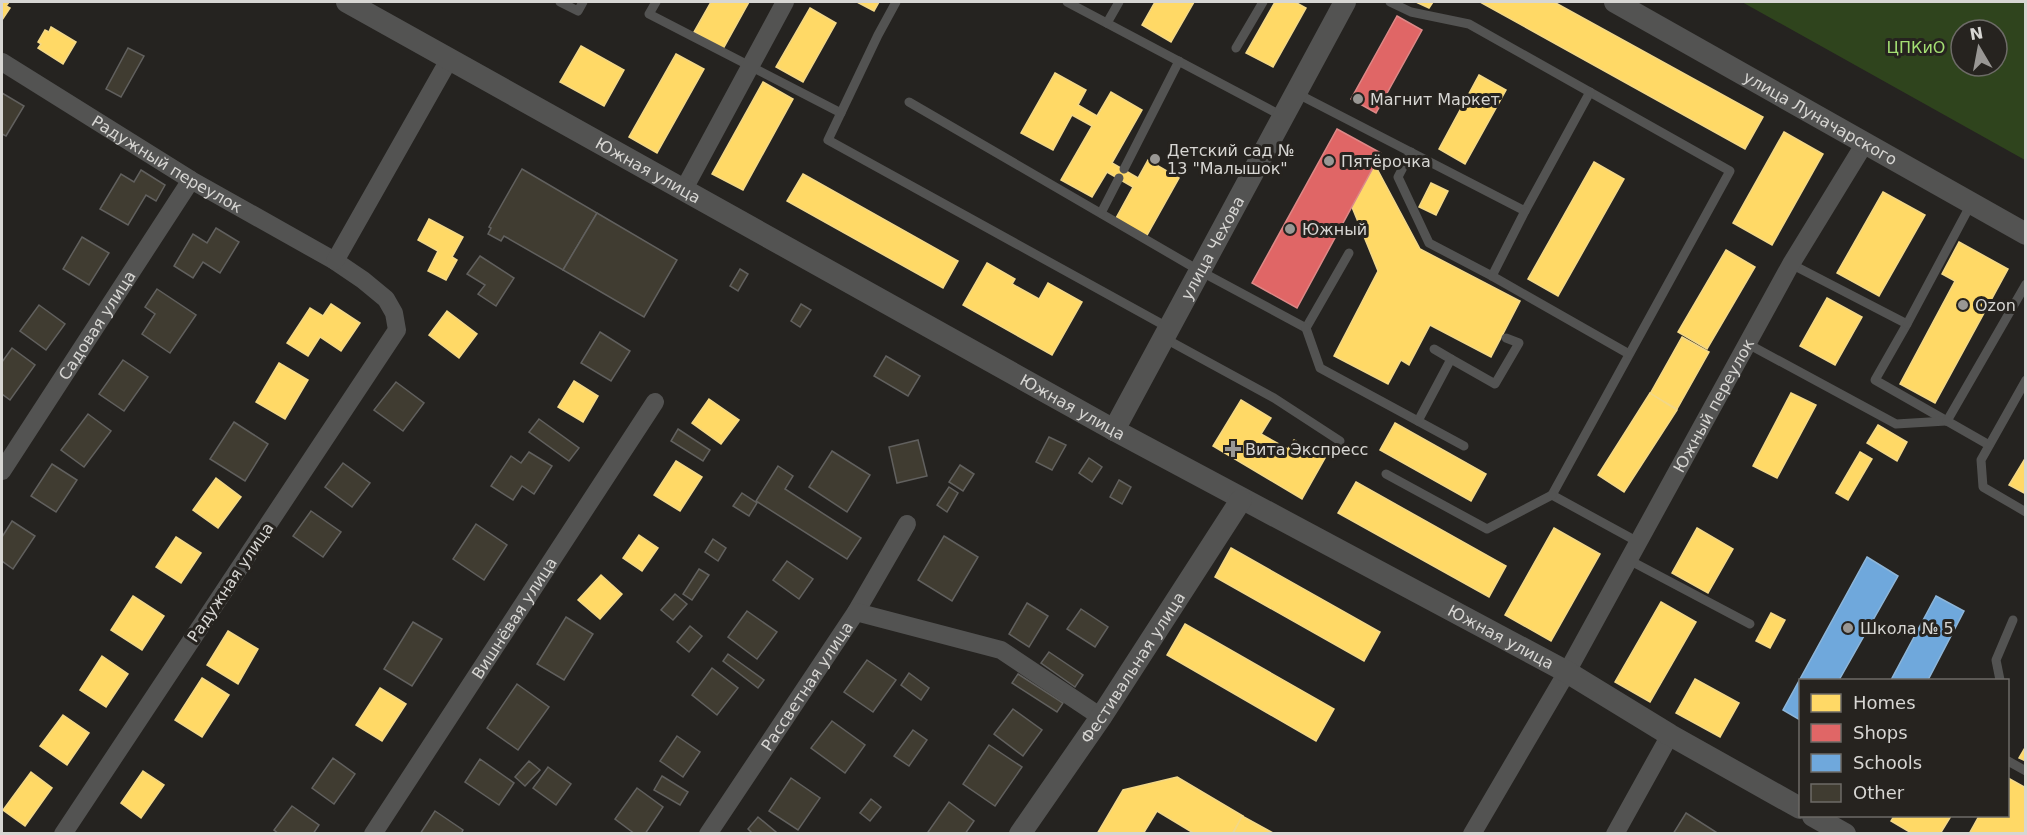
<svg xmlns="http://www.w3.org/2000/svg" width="2027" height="835" viewBox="0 0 2027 835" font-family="'DejaVu Sans',sans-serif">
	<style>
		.green { fill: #2f441d; fill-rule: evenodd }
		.homes { fill: #ffd966; stroke: #f3d887; stroke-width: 1.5 }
		.shops { fill: #e06666; stroke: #dd8887; stroke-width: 1.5 }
		.schools { fill: #6fa8dc; stroke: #8eb6d9; stroke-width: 1.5 }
		.building { fill: #403c31; stroke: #61605e; stroke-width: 1.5 }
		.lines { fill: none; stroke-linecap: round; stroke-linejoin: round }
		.service { stroke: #535352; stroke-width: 9 }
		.minor { stroke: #535352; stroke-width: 18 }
		.tertiary { stroke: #535352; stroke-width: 22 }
		.poi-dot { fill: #999794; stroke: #26231f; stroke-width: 2 }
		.labels { text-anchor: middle; stroke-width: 6; stroke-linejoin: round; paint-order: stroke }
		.park-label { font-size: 16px; fill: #a4df73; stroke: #26231f }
		.poi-label { font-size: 16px; fill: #d7d6d3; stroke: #26231f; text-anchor: start }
		.street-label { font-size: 16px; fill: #d7d6d3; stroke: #26231f }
	</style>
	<rect width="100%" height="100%" fill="#252320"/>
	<path class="green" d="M1742 2H2025V160ZM1961 30H1997V66H1961Z"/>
	<g class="homes">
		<polygon points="2,2 9,2 6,6 10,8 2,20"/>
		<polygon points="711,2 749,2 723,49 694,32"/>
		<polygon points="857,2 879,2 874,11"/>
		<polygon points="1155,2 1194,2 1171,42 1142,25"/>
		<polygon points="1275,2 1295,2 1306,8 1273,67 1246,53"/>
		<polygon points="1416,2 1433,2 1429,8"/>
		<polygon points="1480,2 1554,2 1763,117 1745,149"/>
		<polygon points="810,8 836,23 803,82 776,67"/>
		<polygon points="51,27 76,42 63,64 38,48 41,44 38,42 45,30 49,32"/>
		<polygon points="581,46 624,70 604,106 560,82"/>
		<polygon points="676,54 704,69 657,153 629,137"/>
		<polygon points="1055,73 1086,90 1078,105 1097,116 1111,92 1142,110 1112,163 1138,178 1148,160 1179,178 1146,237 1115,220 1133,187 1107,172 1092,197 1061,180 1092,126 1072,115 1053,150 1021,133"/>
		<polygon points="1479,75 1506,90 1465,164 1439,149"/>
		<polygon points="763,82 793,99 743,190 712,174"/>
		<polygon points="1784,132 1823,154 1772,245 1733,223"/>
		<polygon points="1594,162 1624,179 1558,296 1528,279"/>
		<polygon points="1375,165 1420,249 1520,301 1491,357 1430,325 1409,365 1401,360 1388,384 1334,356 1378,271 1352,207"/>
		<polygon points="803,174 958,261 943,288 787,201"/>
		<polygon points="1431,183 1448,191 1436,215 1419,207"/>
		<polygon points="1883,192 1925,215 1879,296 1837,273"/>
		<polygon points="429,219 463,237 452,257 457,260 446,280 428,271 438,251 418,240"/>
		<polygon points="1959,242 2008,269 1935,403 1900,384 1955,281 1942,274"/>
		<polygon points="1726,250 1755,267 1707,349 1678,332"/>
		<polygon points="987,263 1015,279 1012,284 1039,299 1048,283 1082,302 1052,355 963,305"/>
		<polygon points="1827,298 1862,317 1835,365 1800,346"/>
		<polygon points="331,304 360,323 341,351 320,337 308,356 287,343 310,308 323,316"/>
		<polygon points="447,311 477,334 459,358 429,335"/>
		<polygon points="1682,337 1709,352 1677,409 1650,394"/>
		<polygon points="279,363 308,380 285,419 256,402"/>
		<polygon points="574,381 598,396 583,422 558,407"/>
		<polygon points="1650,393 1677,410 1624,492 1598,475"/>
		<polygon points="1791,393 1816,405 1777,478 1753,466"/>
		<polygon points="709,399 739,420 721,444 692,423"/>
		<polygon points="1241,400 1271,418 1261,434 1288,449 1294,440 1325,458 1302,499 1213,446"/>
		<polygon points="1395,423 1486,474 1471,501 1380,450"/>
		<polygon points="1878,425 1907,442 1897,461 1867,443"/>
		<polygon points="1860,452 1872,459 1848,500 1836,493"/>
		<polygon points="2026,457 2026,494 2009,485"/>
		<polygon points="676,461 702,477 680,511 654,495"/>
		<polygon points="216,478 241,497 218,528 193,510"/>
		<polygon points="1356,482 1506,566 1489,597 1338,513"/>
		<polygon points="1554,528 1600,554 1551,641 1505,615"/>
		<polygon points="1697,528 1733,549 1708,593 1672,573"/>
		<polygon points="639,535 658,548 642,571 623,558"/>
		<polygon points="176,537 201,553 181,583 156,567"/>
		<polygon points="1231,548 1380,632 1364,661 1215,577"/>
		<polygon points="601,575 622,594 600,619 578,600"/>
		<polygon points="133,596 164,616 142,650 111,630"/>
		<polygon points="1661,602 1696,622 1650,702 1615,682"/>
		<polygon points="1771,613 1785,620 1770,648 1756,641"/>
		<polygon points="1185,624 1334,709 1316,741 1167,655"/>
		<polygon points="228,631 258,649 238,684 207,665"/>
		<polygon points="102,656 128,674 106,707 80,690"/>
		<polygon points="202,678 229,695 202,737 175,720"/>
		<polygon points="1695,679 1739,703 1720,737 1676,713"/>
		<polygon points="380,688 406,704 382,741 356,725"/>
		<polygon points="63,715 89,733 67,765 40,746"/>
		<polygon points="2026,746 2026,761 2019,758"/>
		<polygon points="143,771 164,785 141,818 121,803"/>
		<polygon points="31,772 52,788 25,826 3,810"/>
		<polygon points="1177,777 1243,816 1232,834 1195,834 1157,811 1143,834 1097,834 1123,790"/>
		<polygon points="2008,778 2026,788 2026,829 2023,834 1969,834 1979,816 2008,816"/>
		<polygon points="1242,816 1275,834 1233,834"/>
		<polygon points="1894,816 1951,816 1940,834 1913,834 1891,821"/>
	</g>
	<g class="shops">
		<polygon points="1397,16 1422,30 1376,113 1351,99"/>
		<polygon points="1337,129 1381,153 1297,308 1252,283"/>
	</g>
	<g class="schools">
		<polygon points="1867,557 1898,576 1839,680 1800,680 1800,720 1783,710"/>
		<polygon points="1936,596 1964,611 1928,680 1891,680"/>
	</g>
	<g class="building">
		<polygon points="128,48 144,56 121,97 106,89"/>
		<polygon points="2,93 24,106 6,136 2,134"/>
		<polygon points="522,169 597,213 563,270 504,236 501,241 488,234 491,228 489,227"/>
		<polygon points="141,170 165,185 156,201 146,195 128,225 100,209 121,174 134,182"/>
		<polygon points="597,213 677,260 644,317 563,270"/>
		<polygon points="216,228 239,242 220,273 203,262 193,278 174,266 193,234 207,243"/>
		<polygon points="82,237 109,253 89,285 63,269"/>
		<polygon points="480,256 514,278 496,306 478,294 485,285 467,274"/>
		<polygon points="740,269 748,274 738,291 730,286"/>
		<polygon points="157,289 196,315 170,353 142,334 155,314 145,307"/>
		<polygon points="801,304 811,310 800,327 791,321"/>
		<polygon points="39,305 65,324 46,350 20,331"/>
		<polygon points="600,332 630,351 611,381 581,363"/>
		<polygon points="12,348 35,365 10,400 2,394 2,362"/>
		<polygon points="886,356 920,376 908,396 874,376"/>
		<polygon points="123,360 148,377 124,411 99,394"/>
		<polygon points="396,382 424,403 403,431 374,410"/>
		<polygon points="88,414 111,431 84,467 61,450"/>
		<polygon points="539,419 579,448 569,461 529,432"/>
		<polygon points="234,422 268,444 245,481 210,459"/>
		<polygon points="678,429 710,450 703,461 671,441"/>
		<polygon points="1049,437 1066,445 1052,470 1036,462"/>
		<polygon points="918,440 927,476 897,483 889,447"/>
		<polygon points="832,451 870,475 847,512 809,487"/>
		<polygon points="529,452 552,466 534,494 522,486 513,500 491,486 511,456 521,463"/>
		<polygon points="1089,458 1102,467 1092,482 1079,473"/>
		<polygon points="343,463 370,483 352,507 325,487"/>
		<polygon points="52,464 77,480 56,512 31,496"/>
		<polygon points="960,465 974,474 963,491 949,482"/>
		<polygon points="778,466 793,476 785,489 861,538 847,559 756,501"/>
		<polygon points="1119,480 1131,487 1122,504 1110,497"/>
		<polygon points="949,487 958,493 947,512 937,505"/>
		<polygon points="742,493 757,503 749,516 733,506"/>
		<polygon points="311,511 341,532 323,557 293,536"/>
		<polygon points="12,521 35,536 13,569 2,561 2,537"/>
		<polygon points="476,524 507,545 484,580 453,559"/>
		<polygon points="944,536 978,557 952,601 918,580"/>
		<polygon points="713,539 726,548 718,561 705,552"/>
		<polygon points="787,561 813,579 799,599 773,580"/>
		<polygon points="699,569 709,575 692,600 683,594"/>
		<polygon points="675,594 687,604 673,620 661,610"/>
		<polygon points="1027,603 1048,616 1029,647 1009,634"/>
		<polygon points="1081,609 1108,627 1095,647 1067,629"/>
		<polygon points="747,611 777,632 757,659 728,637"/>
		<polygon points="566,617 593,634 564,680 537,664"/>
		<polygon points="413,622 442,639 412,686 384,669"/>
		<polygon points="690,626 702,636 689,652 677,642"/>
		<polygon points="1049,652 1083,675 1075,687 1041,663"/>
		<polygon points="728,654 764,680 758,688 723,661"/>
		<polygon points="867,660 896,680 873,712 844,692"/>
		<polygon points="712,668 738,688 717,715 692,695"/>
		<polygon points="909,673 929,688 921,700 901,685"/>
		<polygon points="1018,674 1063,703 1057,712 1012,683"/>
		<polygon points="517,684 549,707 518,750 487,728"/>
		<polygon points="1013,709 1042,730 1023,756 994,734"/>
		<polygon points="832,721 865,745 845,773 811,748"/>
		<polygon points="913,730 927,740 909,766 894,756"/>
		<polygon points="677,736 700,752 683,777 660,761"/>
		<polygon points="989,745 1022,767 995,806 963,784"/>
		<polygon points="333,758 355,774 334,804 312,788"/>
		<polygon points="480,759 514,783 499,805 465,782"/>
		<polygon points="529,761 540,770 525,786 515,777"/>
		<polygon points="548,767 571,784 556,805 533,788"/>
		<polygon points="662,776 688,792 680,805 654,790"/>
		<polygon points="791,778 820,798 798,830 769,811"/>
		<polygon points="637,788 663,807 645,834 635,834 615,819"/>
		<polygon points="871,799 881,807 870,821 860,813"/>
		<polygon points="949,802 974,821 965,834 929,834 928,832"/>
		<polygon points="292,806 319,825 313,834 279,834 274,830"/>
		<polygon points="435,811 463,830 461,834 420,834"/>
		<polygon points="1686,813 1719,834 1673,834"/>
		<polygon points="758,817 776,832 775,834 753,834 748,829"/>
	</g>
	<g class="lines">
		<g class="service">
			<polyline points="560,2 578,11 583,2"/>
			<polyline points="656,2 649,14 841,113"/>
			<polyline points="896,2 878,35 828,140 1169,328"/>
			<polyline points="1067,2 1282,116"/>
			<polyline points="1390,2 1411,12 1469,24 1730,171 1552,495 1638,542"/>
			<polyline points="1107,23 1119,2"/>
			<polyline points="1236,48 1263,2"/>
			<polyline points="1296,93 1525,211 1590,92"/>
			<polyline points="909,102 1200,271 1306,328 1349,253"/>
			<polyline points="1411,152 1398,177 1429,243 1492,276"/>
			<polyline points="1124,169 1179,61"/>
			<polyline points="1525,211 1492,276 1629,354"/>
			<polyline points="1101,213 1119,178"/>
			<polyline points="1791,264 1907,324 1875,380 1947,421"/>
			<polyline points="1907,324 1971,204"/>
			<polyline points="1306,328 1320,368 1464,446"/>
			<polyline points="1164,338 1274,398 1340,441"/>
			<polyline points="1748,344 1896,424 1946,421"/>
			<polyline points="1434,349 1451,359"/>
			<polyline points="2026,380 1981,460 1983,487 2026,512"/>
			<polyline points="1418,421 1451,359 1495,384 1519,343 1506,338"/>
			<polyline points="1989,445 1947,421 2026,284"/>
			<polyline points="1386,474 1487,529 1552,495"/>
			<polyline points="1629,560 1750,624"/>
			<polyline points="2000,680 1996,660 2013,620"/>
			<polyline points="2008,761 2026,771"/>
		</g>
		<g class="minor">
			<path id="s1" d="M2 62 191 180 335 261 363 280 386 299 394 313 397 330 63 834"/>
			<polyline points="684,189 785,2"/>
			<polyline points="335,261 450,58"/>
			<path id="s2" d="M2 471 191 180"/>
			<polyline points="856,612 907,524"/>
			<path id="s3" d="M373 834 655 402"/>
			<path id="s4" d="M708 834 856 612 1001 650 1101 717"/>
			<path id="s5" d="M1472 834 1567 672 1791 264 1865 143"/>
			<polyline points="1615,834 1670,735"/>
		</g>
		<g class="tertiary">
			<path id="s6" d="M347 2 1114 430 1567 672 1670 735 1800 808"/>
			<path id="s7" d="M1615 2 2026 234"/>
			<path id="s8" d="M1114 430 1345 2"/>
			<polyline points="1813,816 1845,834"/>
			<path id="s9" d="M1020 834 1101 717 1241 500"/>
		</g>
	</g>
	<g class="poi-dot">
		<circle cx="1358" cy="99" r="6"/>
		<circle cx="1155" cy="159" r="6"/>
		<circle cx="1329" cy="161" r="6"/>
		<circle cx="1290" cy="229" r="6"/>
		<circle cx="1963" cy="305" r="6"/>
		<path d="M1230 440h6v6h6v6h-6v6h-6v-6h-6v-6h6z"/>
		<circle cx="1848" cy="628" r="6"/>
	</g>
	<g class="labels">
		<g class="park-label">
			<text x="1916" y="53">ЦПКиО</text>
		</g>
		<g class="poi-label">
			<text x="1370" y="105">Магнит Маркет</text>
			<text x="1167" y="156">Детский сад №<tspan x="1167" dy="18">13 "Малышок"</tspan></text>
			<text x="1341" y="167">Пятёрочка</text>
			<text x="1302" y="235">Южный</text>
			<text x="1975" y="311">Ozon</text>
			<text x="1245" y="455">Вита Экспресс</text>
			<text x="1860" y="634">Школа № 5</text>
		</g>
		<g class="street-label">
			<text dy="6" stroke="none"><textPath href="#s7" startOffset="236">улица Луначарского</textPath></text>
			<text dy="6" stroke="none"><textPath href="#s1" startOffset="194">Радужный переулок</textPath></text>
			<text dy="6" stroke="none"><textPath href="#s6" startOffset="345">Южная улица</textPath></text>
			<text dy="6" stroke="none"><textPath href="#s8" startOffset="207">улица Чехова</textPath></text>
			<text dy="6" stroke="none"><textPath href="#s2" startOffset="174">Садовая улица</textPath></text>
			<text dy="6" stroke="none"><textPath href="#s5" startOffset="492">Южный переулок</textPath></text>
			<text dy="6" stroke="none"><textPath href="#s6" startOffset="831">Южная улица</textPath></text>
			<text transform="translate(230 582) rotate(-56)" y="6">Радужная улица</text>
			<text dy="6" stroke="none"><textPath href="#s3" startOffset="258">Вишнёвая улица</textPath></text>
			<text dy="6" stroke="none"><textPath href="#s6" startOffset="1317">Южная улица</textPath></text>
			<text dy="6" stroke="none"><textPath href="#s9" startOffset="201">Фестивальная улица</textPath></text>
			<text dy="6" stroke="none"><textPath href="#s4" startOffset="178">Рассветная улица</textPath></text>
		</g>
	</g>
	<rect width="2027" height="835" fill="none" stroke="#d7d6d3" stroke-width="6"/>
	<rect x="1799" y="679" width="210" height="138" fill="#26231f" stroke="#6d6b67" stroke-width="1.5"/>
	<rect x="1811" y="694" width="30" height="18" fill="#ffd966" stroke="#6d6b67" stroke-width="1.5"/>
	<text x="1853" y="709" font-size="18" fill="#d7d6d3">Homes</text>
	<rect x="1811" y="724" width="30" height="18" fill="#e06666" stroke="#6d6b67" stroke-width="1.5"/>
	<text x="1853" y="739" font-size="18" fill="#d7d6d3">Shops</text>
	<rect x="1811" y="754" width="30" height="18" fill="#6fa8dc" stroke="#6d6b67" stroke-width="1.5"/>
	<text x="1853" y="769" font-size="18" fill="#d7d6d3">Schools</text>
	<rect x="1811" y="784" width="30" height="18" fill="#403c31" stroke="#6d6b67" stroke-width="1.5"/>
	<text x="1853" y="799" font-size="18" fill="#d7d6d3">Other</text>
	<g transform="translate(1979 48) rotate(350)"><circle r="28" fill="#26231f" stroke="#6d6b67" stroke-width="1.5"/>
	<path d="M0-4.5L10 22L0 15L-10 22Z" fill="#999794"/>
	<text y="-9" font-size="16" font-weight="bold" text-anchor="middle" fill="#d7d6d3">N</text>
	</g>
</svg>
